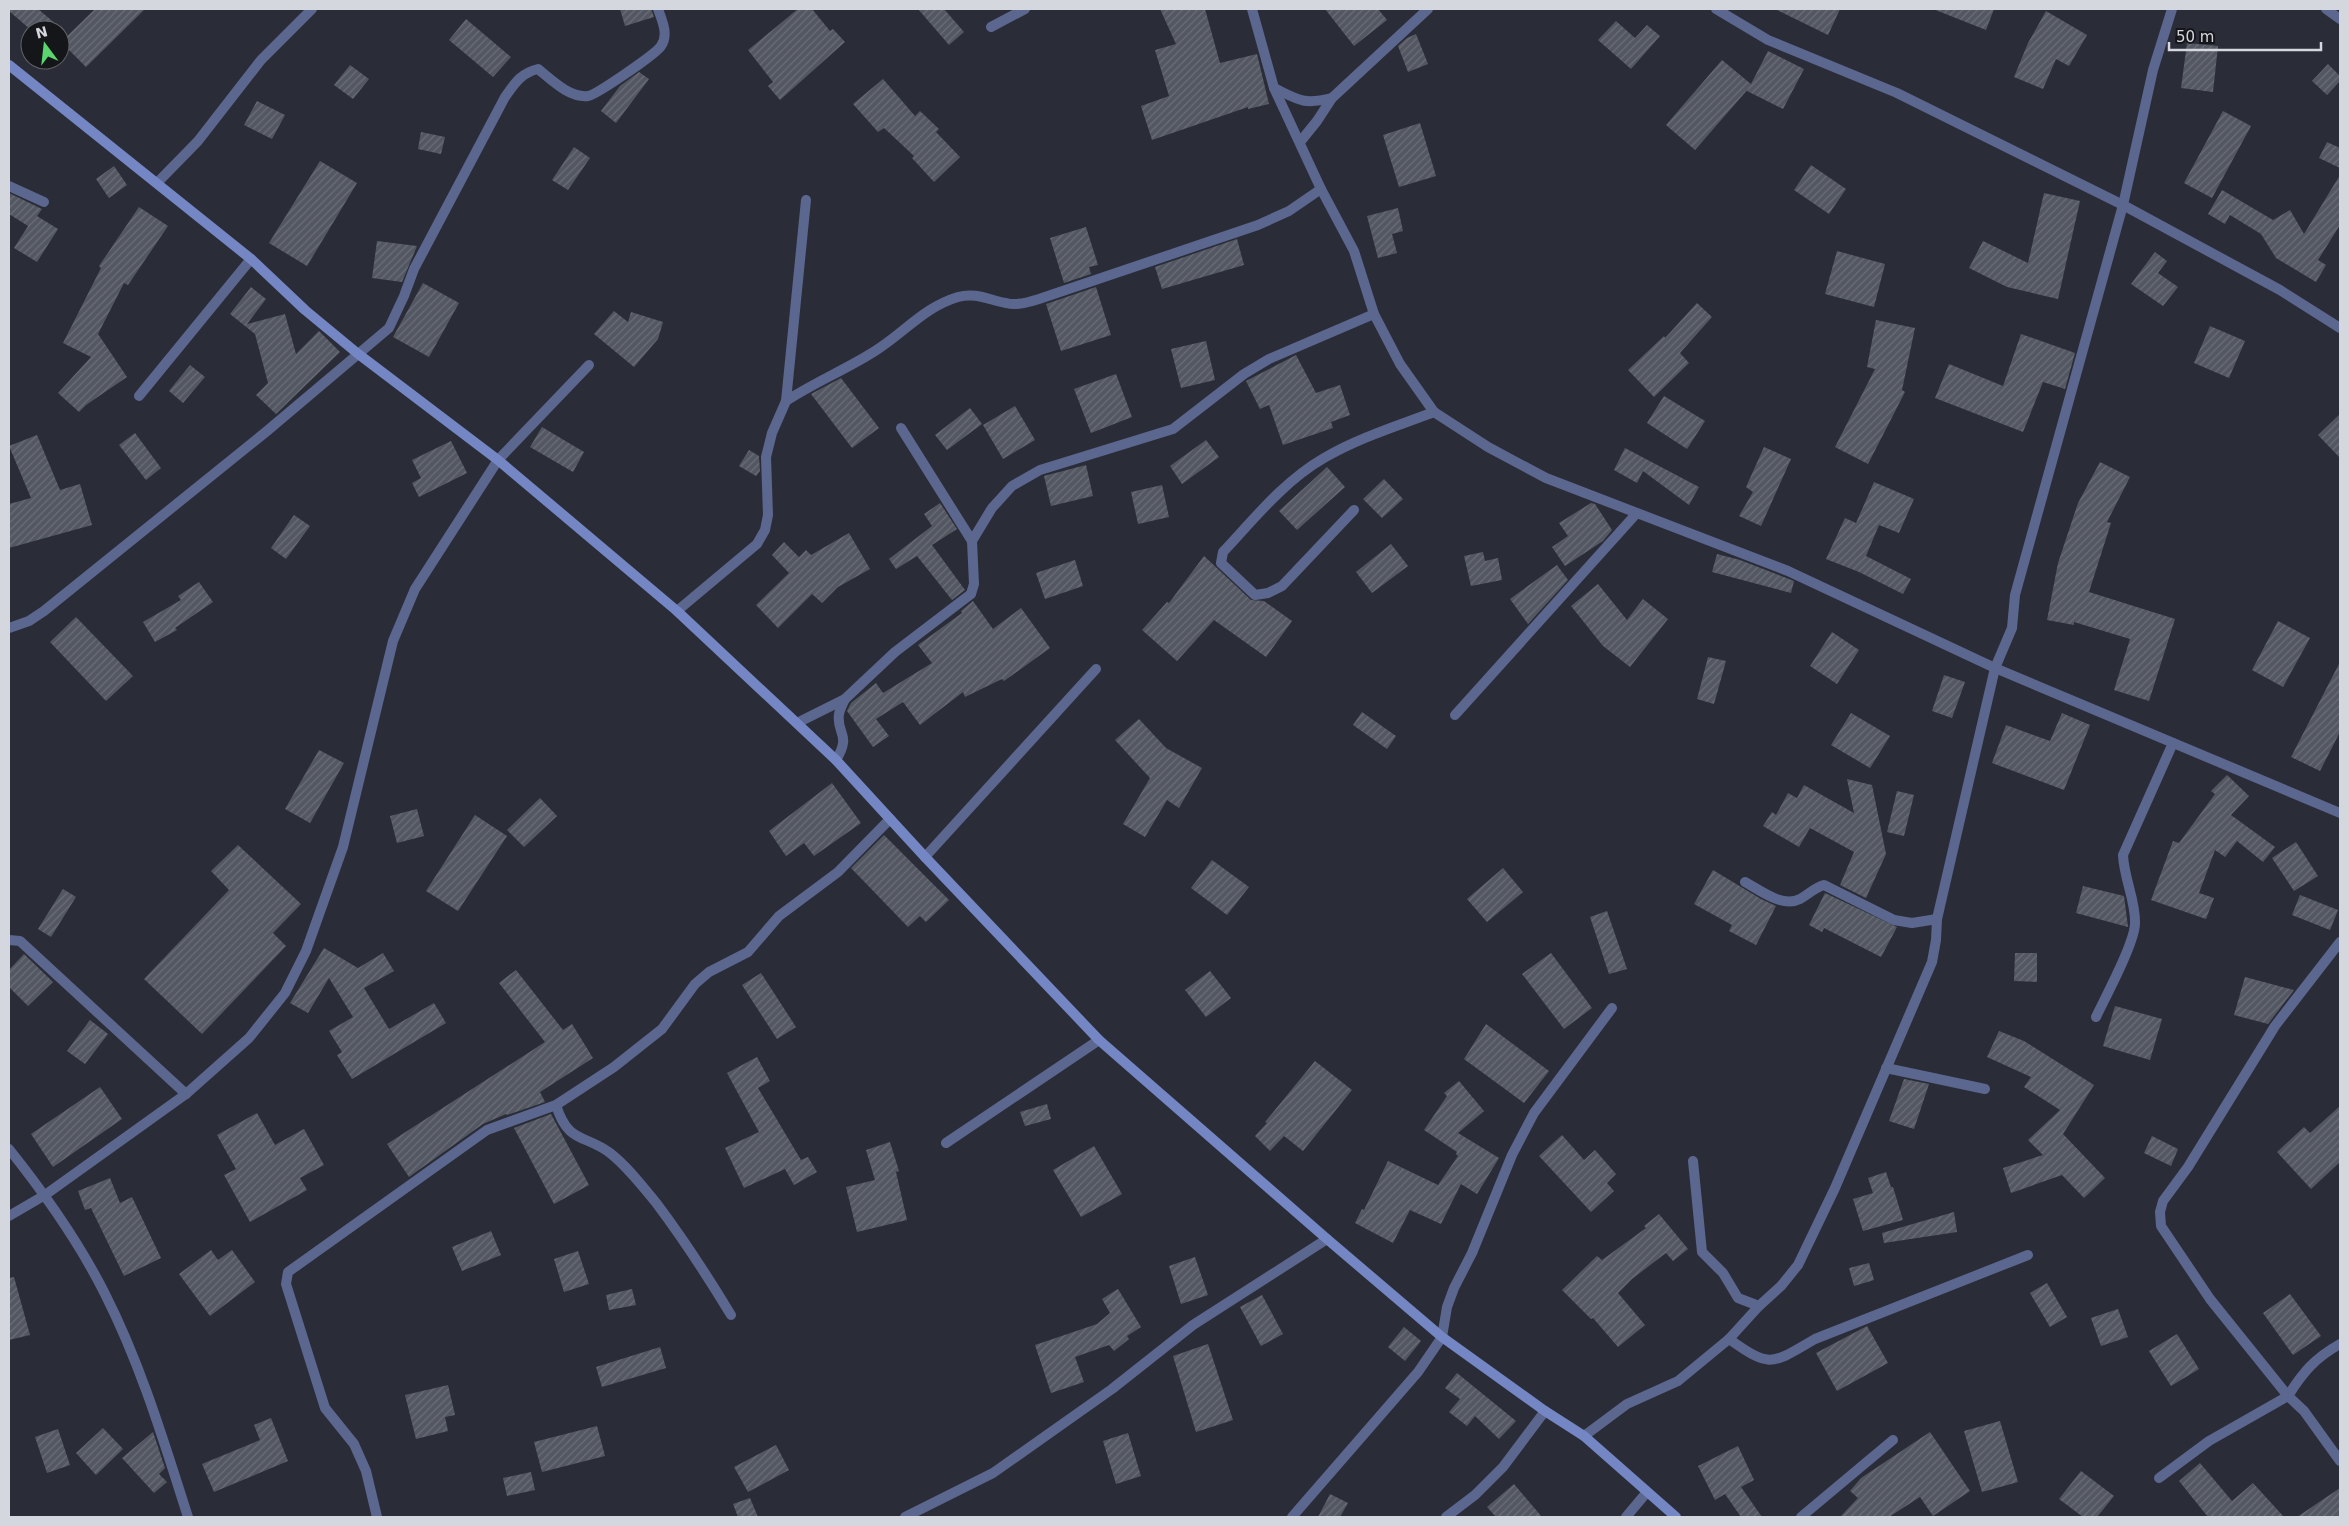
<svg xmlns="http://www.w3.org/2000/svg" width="2349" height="1526" viewBox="0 0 2349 1526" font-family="'DejaVu Sans',sans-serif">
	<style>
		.building { fill: url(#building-hatch) }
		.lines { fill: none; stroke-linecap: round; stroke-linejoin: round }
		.street { stroke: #5b678e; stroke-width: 10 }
		.secondary { stroke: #7486c4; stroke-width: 10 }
	</style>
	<defs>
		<pattern id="building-hatch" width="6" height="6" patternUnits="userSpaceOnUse" patternTransform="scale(1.25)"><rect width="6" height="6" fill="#535762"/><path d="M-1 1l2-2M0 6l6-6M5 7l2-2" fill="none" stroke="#6b6e78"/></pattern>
	</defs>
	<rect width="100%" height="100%" fill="#2a2d38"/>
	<g class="building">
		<polygon points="9,9 38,9 63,30 31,30 9,11"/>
		<polygon points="95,9 145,9 86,67 61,42"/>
		<polygon points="620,9 651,9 654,17 625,26"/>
		<polygon points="798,9 812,9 830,31 833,29 845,42 780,100 768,86 773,82 748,50"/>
		<polygon points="918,9 944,9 964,32 949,45"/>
		<polygon points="1160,9 1205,9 1220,63 1257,54 1269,104 1248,109 1248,107 1152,140 1141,106 1169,96 1155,50 1176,44"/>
		<polygon points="1325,9 1378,9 1387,20 1354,46"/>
		<polygon points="1775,9 1840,9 1828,35"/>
		<polygon points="1933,9 1994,9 1986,30"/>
		<polygon points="2046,11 2087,35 2069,66 2056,59 2043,89 2014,77 2028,43"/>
		<polygon points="466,19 511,57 493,77 449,40"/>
		<polygon points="1616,21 1635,38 1647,25 1660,36 1631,69 1598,40"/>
		<polygon points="1416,34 1428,64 1408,72 1398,46 1407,38"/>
		<polygon points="2187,43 2218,46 2213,92 2181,88"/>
		<polygon points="1768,51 1804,69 1783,109 1747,91 1749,88 1695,150 1666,125 1722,60 1751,84"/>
		<polygon points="2328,64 2340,76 2340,81 2327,95 2312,81"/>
		<polygon points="350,65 369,79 353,99 334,85"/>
		<polygon points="639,72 649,79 616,123 601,111 620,86"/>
		<polygon points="883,79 915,116 920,111 939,129 936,132 960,157 934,182 912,158 914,156 884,128 878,132 853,104"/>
		<polygon points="257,101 285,115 272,139 244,125"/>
		<polygon points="2223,111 2251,126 2212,198 2184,183"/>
		<polygon points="1420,123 1436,176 1399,187 1383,135"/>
		<polygon points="421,132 445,137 441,154 418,149"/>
		<polygon points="2327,142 2340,148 2340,168 2319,158"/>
		<polygon points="574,147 590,158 568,190 552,180"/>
		<polygon points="320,161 357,183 307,266 269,243"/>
		<polygon points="1811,165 1846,189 1829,214 1794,190"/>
		<polygon points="114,166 127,185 109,198 96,179"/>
		<polygon points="2340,175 2340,225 2318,260 2326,265 2316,282 2276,258 2261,234 2230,215 2225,224 2208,214 2222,190 2273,220 2290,210 2304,234"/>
		<polygon points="9,193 42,209 37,216 58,229 37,262 14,248 28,226 9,214"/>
		<polygon points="2044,193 2080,201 2058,299 2007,287 1969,268 1983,241 2028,263"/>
		<polygon points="139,207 168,226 128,285 124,283 98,334 127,377 86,405 79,412 58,393 91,357 63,343 101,268 99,266"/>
		<polygon points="1398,208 1403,231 1392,234 1397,253 1378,258 1367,216"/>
		<polygon points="1086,227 1098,265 1089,267 1091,274 1064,283 1050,238"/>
		<polygon points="1237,239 1244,265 1162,289 1155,267"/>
		<polygon points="377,241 417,246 402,282 372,278"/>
		<polygon points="1837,251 1885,264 1874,307 1825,294"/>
		<polygon points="2155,252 2167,261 2158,273 2178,287 2163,306 2131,284"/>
		<polygon points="423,283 459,303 429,357 393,337"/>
		<polygon points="251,287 266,299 247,324 285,314 296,354 319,331 340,352 276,414 256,395 268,383 255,334 230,314"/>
		<polygon points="1096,287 1111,335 1061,351 1046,304"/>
		<polygon points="1697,303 1712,317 1680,353 1689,363 1654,397 1628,370 1664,336 1665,338"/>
		<polygon points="614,311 628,322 631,312 663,322 658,339 634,367 594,334"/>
		<polygon points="1876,320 1915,328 1902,390 1905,392 1868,464 1835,447 1875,369 1867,367"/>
		<polygon points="2210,326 2245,341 2229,378 2194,363"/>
		<polygon points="2021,334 2075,353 2065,389 2043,382 2023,432 1935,398 1949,364 2003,386"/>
		<polygon points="1206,341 1215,380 1181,388 1171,349"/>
		<polygon points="1296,355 1316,393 1340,385 1350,415 1331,422 1333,428 1283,445 1269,405 1260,409 1246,381"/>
		<polygon points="190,365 205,377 183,403 169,391"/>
		<polygon points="1116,374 1132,417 1091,433 1074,389"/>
		<polygon points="841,378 879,428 852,448 811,394"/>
		<polygon points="1664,396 1705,421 1687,449 1647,423"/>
		<polygon points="1015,406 1035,440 1003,459 983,425"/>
		<polygon points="970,408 982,424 947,450 935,435"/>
		<polygon points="2340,414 2340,458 2318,435"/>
		<polygon points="542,427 584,452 573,472 530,447"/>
		<polygon points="135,433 161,468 146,480 119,445"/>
		<polygon points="37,435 60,490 80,484 92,525 9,548 9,504 31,498 9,446"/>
		<polygon points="1206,440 1219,457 1182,484 1170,466"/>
		<polygon points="451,441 467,473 419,497 412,483 421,478 412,460"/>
		<polygon points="1764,447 1791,459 1761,526 1739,516 1753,492 1746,487"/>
		<polygon points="1625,448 1699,487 1689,505 1643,471 1637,483 1614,470"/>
		<polygon points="749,450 759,456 760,471 756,476 739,466"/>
		<polygon points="2100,462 2130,477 2107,522 2111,523 2089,592 2175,619 2149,701 2114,690 2130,639 2074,622 2074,625 2047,620 2058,563 2078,503"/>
		<polygon points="1086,465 1093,496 1051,506 1044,476"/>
		<polygon points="1327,467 1345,487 1297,530 1279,511"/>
		<polygon points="1384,479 1403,499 1382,518 1363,499"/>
		<polygon points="1874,482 1914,499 1899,533 1879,525 1866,556 1911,579 1903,594 1859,572 1826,559 1845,518 1856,523"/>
		<polygon points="1162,485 1169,517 1138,524 1131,492"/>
		<polygon points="940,503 957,529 932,545 965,590 952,600 917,556 896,569 889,559 932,526 924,514"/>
		<polygon points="1591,503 1595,504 1612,530 1603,541 1565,566 1552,547 1568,536 1559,523"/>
		<polygon points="294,515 310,526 286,559 271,548"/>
		<polygon points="849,533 870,569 838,587 822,603 812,594 778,628 756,605 789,573 772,555 784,542 799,557 806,550 811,555"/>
		<polygon points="1391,544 1408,566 1372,593 1356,572"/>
		<polygon points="1483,552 1485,561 1498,558 1502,580 1471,586 1464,556"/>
		<polygon points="1717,554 1740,560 1794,581 1791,593 1712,572"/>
		<polygon points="1204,556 1251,600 1264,601 1292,621 1266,657 1214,620 1177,661 1142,630 1167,602 1169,603"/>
		<polygon points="1075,560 1083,586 1045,599 1036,573"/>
		<polygon points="1557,565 1568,580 1528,624 1510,599"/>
		<polygon points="199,582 213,602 175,628 177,630 155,642 143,622 181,600 178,596"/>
		<polygon points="1598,584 1627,620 1643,599 1668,619 1630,667 1603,646 1571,606"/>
		<polygon points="973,601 993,629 1021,608 1050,648 1004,681 1002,679 965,697 963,692 920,725 903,702 876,719 889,736 873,747 847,711 851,703 876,683 883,693 932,663 918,645 962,613 961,611"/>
		<polygon points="76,617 133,676 106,701 50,642"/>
		<polygon points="2278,621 2310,638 2283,687 2252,670"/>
		<polygon points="1832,632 1859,650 1837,684 1810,666"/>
		<polygon points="1708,657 1726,661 1714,704 1697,699"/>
		<polygon points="2340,662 2340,732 2320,771 2291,757"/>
		<polygon points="1944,675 1965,682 1952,718 1932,711"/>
		<polygon points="1362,712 1396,736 1387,749 1353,725"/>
		<polygon points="1851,713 1890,736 1870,768 1831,745"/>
		<polygon points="2062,713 2090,725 2064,790 1992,763 2006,725 2050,741"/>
		<polygon points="1139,719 1166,748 1202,768 1179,808 1167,800 1145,837 1123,824 1150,778 1115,740"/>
		<polygon points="319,750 344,763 310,823 285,809"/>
		<polygon points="2227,775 2249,796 2231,815 2275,847 2263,862 2237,841 2225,857 2215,850 2199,893 2214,898 2206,919 2151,900 2173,841 2179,843 2215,794 2211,791"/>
		<polygon points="1847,779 1872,785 1886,854 1866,898 1840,885 1854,852 1810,828 1799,847 1763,826 1772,812 1776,815 1788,793 1797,798 1804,785 1854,813"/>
		<polygon points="832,783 861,823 814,856 804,843 786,856 769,831"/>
		<polygon points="1897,791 1914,795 1904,836 1887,832"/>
		<polygon points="540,798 557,816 524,847 507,830"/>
		<polygon points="417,809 424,836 397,843 390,816"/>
		<polygon points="475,815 507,836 458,911 426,891"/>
		<polygon points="884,835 949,900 926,922 920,916 908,927 851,868"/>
		<polygon points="2296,842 2318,876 2294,891 2272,858"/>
		<polygon points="238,845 301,904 273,933 286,946 202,1034 144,979 229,890 211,871"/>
		<polygon points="1212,860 1249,887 1227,915 1191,888"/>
		<polygon points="1503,868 1523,892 1487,922 1467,899"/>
		<polygon points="1713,870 1761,899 1776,906 1756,945 1729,931 1732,925 1694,904"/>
		<polygon points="2083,886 2124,896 2128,927 2076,913"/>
		<polygon points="63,889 76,897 51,937 38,929"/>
		<polygon points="1825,893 1897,927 1881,957 1824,928 1822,932 1809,925"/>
		<polygon points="2300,895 2338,910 2330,930 2292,915"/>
		<polygon points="1607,911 1627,969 1609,974 1590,917"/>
		<polygon points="324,948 358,968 383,953 394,971 364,988 389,1029 434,1003 446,1023 352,1079 337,1055 342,1052 329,1031 353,1017 329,978 308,1013 290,1003"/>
		<polygon points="1551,953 1592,1008 1564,1029 1522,974"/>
		<polygon points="2015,953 2037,953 2037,982 2014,981"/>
		<polygon points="24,954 53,982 28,1006 9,987 9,970"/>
		<polygon points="516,970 563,1030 572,1024 593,1058 540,1092 545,1102 507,1115 506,1114 483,1124 409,1177 387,1144 545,1042 499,983"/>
		<polygon points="1210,971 1231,998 1206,1017 1185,990"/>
		<polygon points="761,973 796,1027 777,1039 742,985"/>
		<polygon points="2245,977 2294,990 2268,1024 2234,1015"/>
		<polygon points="2115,1006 2162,1019 2150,1060 2103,1046"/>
		<polygon points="90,1020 108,1034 85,1064 67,1051"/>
		<polygon points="1486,1024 1549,1071 1524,1103 1464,1059"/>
		<polygon points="1999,1031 2024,1041 2094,1085 2063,1134 2105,1178 2084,1198 2062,1175 2011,1193 2003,1168 2043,1155 2028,1140 2060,1110 2024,1087 2031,1077 1987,1057"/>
		<polygon points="757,1057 770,1081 758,1088 801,1160 808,1157 817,1172 794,1185 785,1169 744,1188 725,1148 759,1132 727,1073"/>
		<polygon points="1315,1061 1352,1090 1303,1151 1284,1136 1270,1151 1255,1136 1267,1123 1265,1122"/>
		<polygon points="1904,1079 1929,1084 1914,1129 1889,1121"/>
		<polygon points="1459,1081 1484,1111 1458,1133 1499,1158 1477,1194 1461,1184 1441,1224 1410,1210 1393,1243 1355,1223 1362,1209 1364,1210 1388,1161 1438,1185 1458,1156 1456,1154 1457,1152 1424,1130 1447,1096 1444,1093"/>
		<polygon points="100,1087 122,1119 53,1167 31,1134"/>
		<polygon points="1047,1104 1051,1119 1025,1126 1020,1112"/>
		<polygon points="2340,1106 2340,1162 2311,1189 2277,1152 2304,1127 2310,1133"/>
		<polygon points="257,1113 275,1145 304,1129 324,1165 300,1178 307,1190 250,1222 224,1175 236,1169 217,1135"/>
		<polygon points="551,1114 589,1185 554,1204 514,1128"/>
		<polygon points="1562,1135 1584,1160 1595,1150 1616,1174 1607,1183 1614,1191 1591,1212 1539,1156"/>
		<polygon points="2152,1136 2178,1149 2171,1166 2144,1153"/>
		<polygon points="890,1142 899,1171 896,1172 907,1220 857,1232 846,1187 875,1180 866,1150"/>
		<polygon points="1094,1146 1122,1194 1081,1217 1053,1170"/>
		<polygon points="1886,1172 1891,1187 1893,1187 1903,1220 1863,1231 1853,1199 1873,1193 1868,1178"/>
		<polygon points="110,1178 120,1203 132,1197 161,1258 124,1276 91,1208 85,1210 78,1191"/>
		<polygon points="1954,1212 1957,1232 1884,1243 1882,1233"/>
		<polygon points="1659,1214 1688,1249 1673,1261 1666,1253 1632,1279 1618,1293 1645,1325 1618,1347 1593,1318 1591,1319 1562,1290 1597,1256 1602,1260 1646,1228 1644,1226"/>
		<polygon points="491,1231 501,1255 462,1271 452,1247"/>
		<polygon points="211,1250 218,1260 232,1250 255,1282 210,1316 179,1274"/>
		<polygon points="578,1251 589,1284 564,1292 554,1259"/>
		<polygon points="1195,1257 1208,1295 1181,1304 1169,1266"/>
		<polygon points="1869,1263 1874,1280 1854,1286 1849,1268"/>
		<polygon points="14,1277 30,1335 9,1340 9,1278"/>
		<polygon points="2047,1283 2067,1317 2050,1327 2030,1293"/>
		<polygon points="632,1289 636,1305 609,1310 606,1295"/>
		<polygon points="1118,1289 1141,1327 1127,1336 1129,1339 1114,1351 1109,1345 1075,1357 1084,1382 1051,1393 1035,1345 1097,1324 1110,1313 1102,1299"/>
		<polygon points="2290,1294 2321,1336 2293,1355 2263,1313"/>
		<polygon points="1262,1295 1283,1334 1261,1346 1240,1307"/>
		<polygon points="2118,1309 2128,1337 2101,1346 2091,1318"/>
		<polygon points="1867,1326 1888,1363 1837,1391 1816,1353"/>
		<polygon points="1404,1327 1421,1341 1405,1361 1388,1347"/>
		<polygon points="2177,1334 2199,1369 2171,1386 2149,1351"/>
		<polygon points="1208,1344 1233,1420 1196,1432 1173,1356"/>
		<polygon points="660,1347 666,1368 602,1387 596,1367"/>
		<polygon points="1457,1373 1516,1421 1499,1439 1475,1416 1467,1426 1449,1412 1460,1399 1445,1388"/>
		<polygon points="448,1385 455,1415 445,1417 448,1431 416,1439 405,1395"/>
		<polygon points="271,1418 288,1461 214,1492 202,1464 260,1440 254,1425"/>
		<polygon points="2000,1421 2018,1482 1982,1492 1964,1431"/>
		<polygon points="597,1426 605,1456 542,1472 534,1442"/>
		<polygon points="103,1428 123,1449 96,1475 76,1453"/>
		<polygon points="58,1429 70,1465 47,1473 35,1437"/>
		<polygon points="153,1432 165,1468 159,1474 167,1482 154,1493 122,1458"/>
		<polygon points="1930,1432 1970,1491 1933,1516 1920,1497 1889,1517 1840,1517 1858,1498 1850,1491 1861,1478"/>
		<polygon points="1128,1433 1141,1476 1116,1484 1103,1441"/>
		<polygon points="776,1445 789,1470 748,1492 734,1467"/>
		<polygon points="1738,1446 1754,1480 1741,1487 1762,1517 1741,1517 1725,1494 1715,1500 1698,1466"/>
		<polygon points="2200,1463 2232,1501 2253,1483 2284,1517 2208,1517 2179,1481"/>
		<polygon points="2081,1471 2114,1496 2097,1517 2083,1517 2059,1499"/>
		<polygon points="531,1472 535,1490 507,1496 503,1478"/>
		<polygon points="1514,1484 1542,1517 1496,1517 1487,1507"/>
		<polygon points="2340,1488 2340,1517 2297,1517"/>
		<polygon points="1330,1494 1348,1503 1340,1517 1318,1517"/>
		<polygon points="750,1498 758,1517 738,1517 733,1504"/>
	</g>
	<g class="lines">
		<g class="street">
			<polyline points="1252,9 1274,88 1321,189 1354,251 1374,314 1400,364 1434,412 1488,447 1546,478 1788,571 1995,668 2340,813"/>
			<polyline points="1716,9 1768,40 1897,93 2123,205 2280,290 2340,328"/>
			<polyline points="2326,9 2340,19"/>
			<polyline points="991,27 1025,9"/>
			<path d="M1274 88C1299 100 1303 105 1332 98"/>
			<polyline points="1300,142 1317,121 1332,98 1428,9"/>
			<polyline points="157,183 198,141 261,60 312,9"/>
			<polyline points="9,186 44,202"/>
			<polyline points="139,396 251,259"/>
			<path d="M786 401C815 382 847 369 875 351 904 333 924 307 958 297 976 292 989 300 1006 303 1017 306 1029 302 1039 299L1258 225 1289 211 1321 189"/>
			<path d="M1354 510 1282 586 1268 593 1255 595 1221 563 1223 552C1254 519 1284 481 1324 458 1358 438 1397 426 1434 412"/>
			<polyline points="972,541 992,508 1012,486 1040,470 1173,429 1244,374 1269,359 1374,314"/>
			<polyline points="677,611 757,544 765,530 768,515 766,457 772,433 786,401 806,200"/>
			<path d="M9 628 29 621 44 611 267 431 389 328 404 296 414 269 505 97C515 83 521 73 538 69 552 80 569 98 588 96 596 95 656 54 661 46 669 35 662 20 658 9"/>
			<polyline points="1455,715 1636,514"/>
			<polyline points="797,723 845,699 895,652 971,594 974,584 972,541 901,428"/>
			<path d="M836 760C852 734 836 734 839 714 840 709 843 703 845 699"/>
			<polyline points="925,857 1096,669"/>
			<path d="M1745 882C1760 890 1782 908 1800 899 1809 894 1814 888 1824 885L1894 920 1912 923 1937 919"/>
			<polyline points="9,940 20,941 186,1094"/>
			<path d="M2096 1017C2106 996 2134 944 2135 924 2136 901 2124 879 2123 855L2173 743"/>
			<polyline points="1886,1068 1985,1089"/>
			<path d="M556 1105C568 1144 585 1134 610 1153 628 1167 643 1187 657 1204 684 1240 708 1277 731 1315"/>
			<polyline points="946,1143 1099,1040"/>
			<path d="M9 1149C45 1194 79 1242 105 1294 141 1365 164 1442 188 1517"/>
			<polyline points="1693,1161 1702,1252 1723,1273 1738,1298 1759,1306"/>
			<polyline points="9,1216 45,1195 186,1094 249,1038 285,993 306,951 343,847 393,641 415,589 498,460 589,365"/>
			<path d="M1729 1339C1771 1369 1772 1364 1815 1339L2028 1255"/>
			<path d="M2340 1344C2315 1358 2303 1372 2288 1396L2304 1411 2340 1461"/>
			<polyline points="1584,1436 1627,1404 1678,1381 1729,1339 1759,1306 1781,1286 1798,1265 1835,1188 1932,962 1936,940 1937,919 1995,668 2012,628 2015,595 2123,205 2153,70 2172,9"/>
			<polyline points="2159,1478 2209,1441 2288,1396 2210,1299 2161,1226 2160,1212 2163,1201 2188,1167 2275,1026 2340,942"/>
			<polyline points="377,1517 366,1471 354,1444 325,1408 286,1284 288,1272 487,1130 556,1105 614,1067 662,1029 695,984 709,972 748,952 779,916 838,872 890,819"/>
			<polyline points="905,1517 993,1473 1112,1389 1193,1325 1327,1239"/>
			<polyline points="1292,1517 1418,1372 1442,1337 1447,1307 1454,1288 1472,1253 1512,1155 1534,1113 1612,1008"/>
			<polyline points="1446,1517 1475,1495 1503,1467 1545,1411"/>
			<polyline points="1626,1517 1647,1492"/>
			<polyline points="1801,1517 1893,1440"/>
		</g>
		<polyline class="secondary" points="9,65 251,259 305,310 357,353 498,460 677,611 836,760 925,857 1099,1040 1327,1239 1442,1337 1545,1411 1584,1436 1676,1517"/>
	</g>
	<rect width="2349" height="1526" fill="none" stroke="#d4d7dd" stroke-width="20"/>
	<g transform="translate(45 45) rotate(345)"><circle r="24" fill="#14161a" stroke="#616368"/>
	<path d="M0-4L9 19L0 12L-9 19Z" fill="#5bd56e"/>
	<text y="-8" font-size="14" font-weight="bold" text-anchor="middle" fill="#d4d7dd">N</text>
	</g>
	<path d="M2169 42v8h152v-8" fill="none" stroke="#d4d7dd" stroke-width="2.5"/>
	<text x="2176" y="42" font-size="15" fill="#d4d7dd" stroke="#14161a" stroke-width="4" paint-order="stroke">50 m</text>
</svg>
